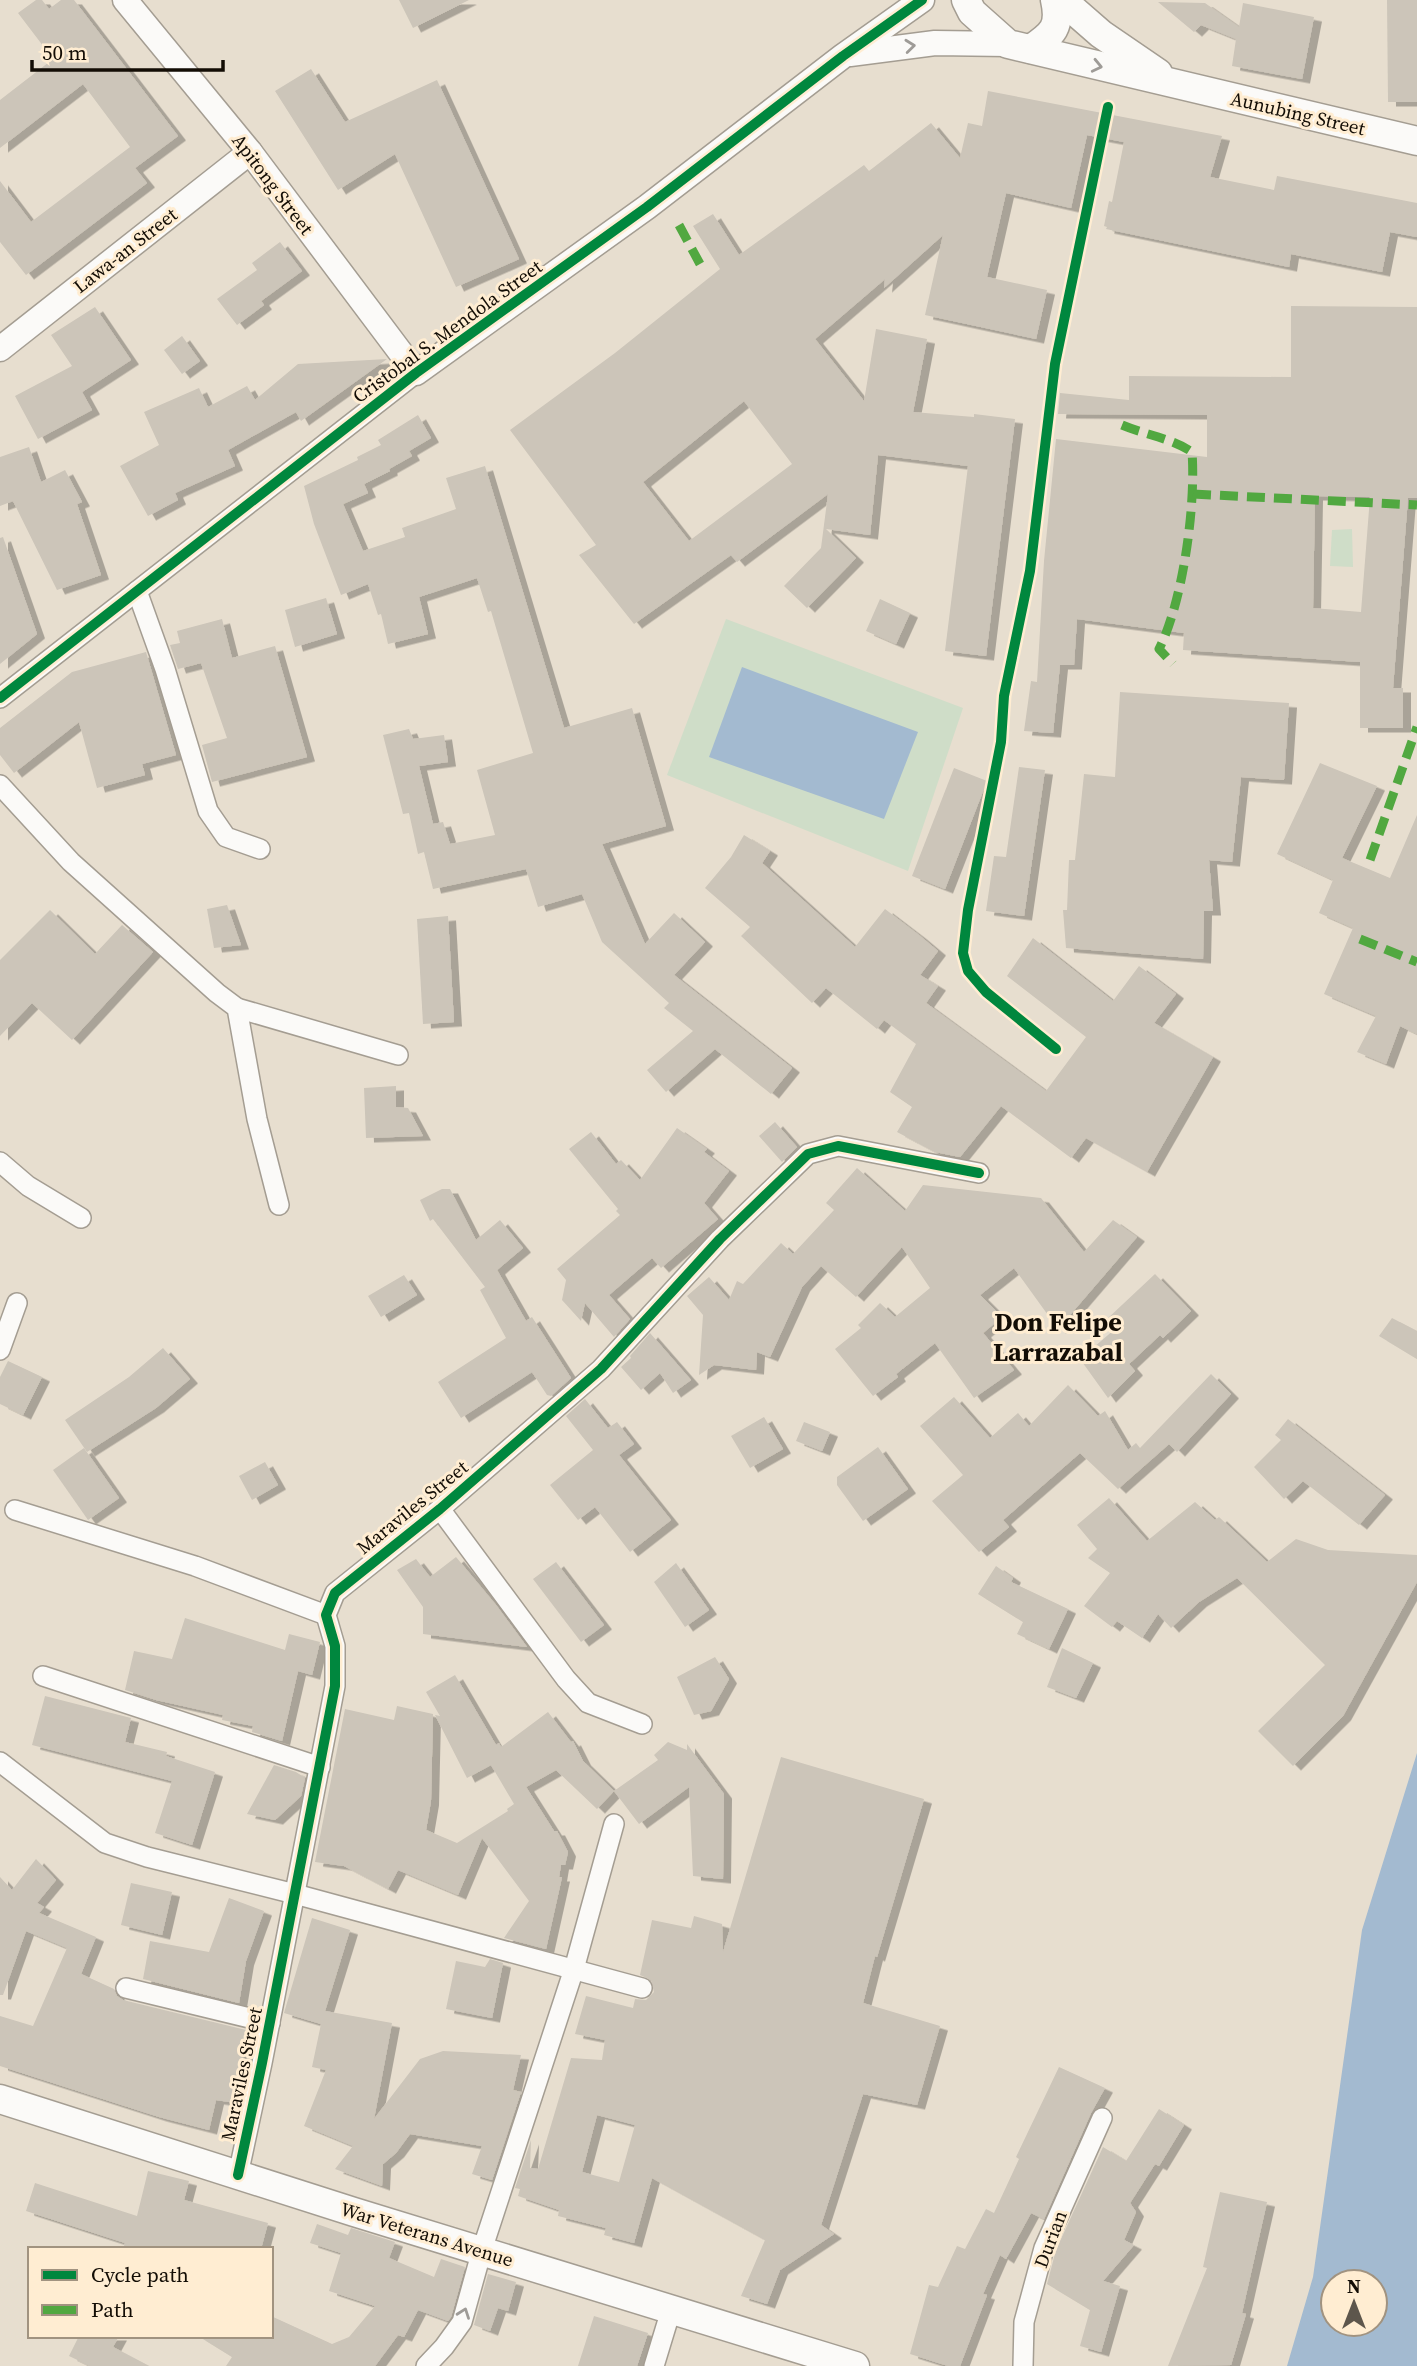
<svg xmlns="http://www.w3.org/2000/svg" width="1417" height="2366" viewBox="0 0 1417 2366" font-family="'Source Serif 4',serif">
	<style>
		.green { fill: #cfddc8 }
		.water { fill: #a3bad0; fill-rule: evenodd }
		.building { fill: #ccc5b9; fill-rule: evenodd; filter: url(#shadow) }
		.lines { fill: none; stroke-linecap: round; stroke-linejoin: round }
		.minor-casing { stroke: #a49d92; stroke-width: 22 }
		.tertiary-casing { stroke: #a49d92; stroke-width: 27 }
		.secondary-casing { stroke: #a49d92; stroke-width: 31 }
		.minor { stroke: #fbfaf8; stroke-width: 19 }
		.tertiary { stroke: #fbfaf8; stroke-width: 24 }
		.secondary { stroke: #fbfaf8; stroke-width: 28 }
		.quiet { stroke: #51a840; stroke-width: 9; stroke-dasharray: 18 9; stroke-linecap: butt }
		.cycleway-casing { stroke: #ffedd2; stroke-width: 15 }
		.cycleway { stroke: #00873e; stroke-width: 10 }
		.oneway { stroke: #9e9b97 }
		.labels { text-anchor: middle; stroke-width: 6; stroke-linejoin: round; paint-order: stroke }
		.street-label { font-size: 19px; fill: #130d05; stroke: #ffedd2 }
		.district-label { font-size: 26px; font-weight: bold; fill: #130d05; stroke: #ffedd2 }
	</style>
	<defs>
		<filter id="shadow"><feDropShadow dx="8" dy="4.5" stdDeviation="0" flood-color="#0004"/></filter>
	</defs>
	<rect width="100%" height="100%" fill="#e7decf"/>
	<g class="green">
		<polygon points="1352,529 1353,567 1330,566 1332,530"/>
		<polygon points="726,619 963,708 908,871 667,775"/>
	</g>
	<g class="water">
		<polygon points="742,667 918,732 884,819 709,757"/>
		<path d="M1417 1753V2366H1287L1313 2277 1362 1930ZM1333 2282H1375V2324H1333Z"/>
	</g>
	<g class="building">
		<polygon points="36,0 42,0 49,9 61,0 74,0 178,136 135,168 147,183 26,275 0,242 0,181 31,222 130,147 83,84 0,148 0,100 53,59 18,13"/>
		<polygon points="399,0 469,0 413,28"/>
		<polygon points="1387,0 1417,0 1417,102 1388,102"/>
		<polygon points="1158,2 1205,3 1239,27 1243,3 1314,17 1302,79 1232,66 1236,39 1201,25 1194,32"/>
		<polygon points="311,69 345,122 437,80 519,259 456,287 395,154 338,190 275,91"/>
		<path d="M988 91 1222 136 1210 177 1274 190 1277 176 1417 203V237L1390 232 1382 272 1291 254 1289 267 1106 229 1107 227 1104 226 1109 201 1112 202 1124 142 1087 135 1071 208 1006 193 987 277 1047 290 1036 339 925 315 943 235 884 288 885 279 815 339 864 401 876 329 927 339 913 412 974 417V414L1015 419 986 656 945 651 968 466 878 455 870 535 826 529 856 558 807 608 784 586 821 548 828 494 737 562 731 555 634 624 579 555 596 545 510 430 615 353 720 269 693 226 713 214 739 255 864 165 869 171 931 123 960 158 968 123 982 126ZM744 401 792 464 689 541 643 482Z"/>
		<polygon points="280,242 302,271 261,301 264,305 237,325 217,299 257,270 252,263"/>
		<path d="M1291 306 1417 307V498H1408L1393 688H1403V728H1360V662L1183 650 1184 633 1077 619 1074 665H1060L1053 733 1024 731 1031 681 1037 682 1044 561 1056 439 1207 457V415L1058 414 1060 393 1129 400V376L1291 377ZM1315 496 1370 497 1361 612 1313 608Z"/>
		<polygon points="95,307 131,360 82,392 92,410 38,439 15,396 72,366 51,335"/>
		<polygon points="182,336 200,361 182,374 164,350"/>
		<polygon points="387,359 301,421 296,412 228,450 235,466 175,493 178,500 148,516 120,466 159,445 144,412 199,388 208,407 247,386 255,400 298,364"/>
		<polygon points="418,415 431,438 409,451 412,456 389,469 390,471 364,484 368,493 343,504 363,551 405,537 402,528 456,509 446,478 485,466 564,728 632,708 666,826 602,844 645,944 674,913 705,942 674,975 792,1068 771,1094 715,1049 666,1092 647,1070 693,1031 664,1008 669,1003 602,942 582,894 538,907 526,869 433,889 424,852 418,854 409,813 403,814 383,735 409,729 413,739 444,735 448,762 419,766 433,824 443,822 450,844 495,835 477,770 533,753 491,611 488,612 477,578 419,597 428,634 388,644 381,614 378,615 368,584 341,595 314,524 304,486 358,460 357,457 381,445 378,440"/>
		<polygon points="29,447 41,482 65,470 82,502 77,504 101,575 57,590 13,501 0,506 0,457"/>
		<polygon points="3,537 37,634 0,664 0,538"/>
		<polygon points="326,598 337,634 295,647 285,610"/>
		<polygon points="880,599 910,613 896,644 866,631"/>
		<polygon points="222,619 232,658 275,646 307,757 212,782 202,745 227,738 201,663 178,669 170,645 180,643 177,631"/>
		<polygon points="146,652 176,755 142,764 145,775 97,788 79,722 14,773 0,755 0,728 72,672"/>
		<polygon points="1120,692 1289,703 1284,780 1241,777 1232,862 1209,860 1213,911 1204,911 1203,959 1066,948 1063,910 1067,910 1069,860 1075,860 1084,774 1115,777"/>
		<polygon points="1320,763 1377,786 1342,858 1390,878 1417,815 1417,1034 1400,1026 1386,1064 1357,1052 1376,1016 1324,994 1353,928 1319,913 1333,880 1277,854"/>
		<polygon points="1019,767 1045,770 1024,916 986,911 994,856 1006,857"/>
		<polygon points="954,768 987,781 945,889 912,876"/>
		<polygon points="744,835 770,851 762,863 855,947 885,909 919,935 938,951 920,975 938,986 926,1003 1046,1091 1086,1037 1007,976 1033,938 1113,1001 1139,966 1176,994 1154,1023 1213,1057 1147,1172 1086,1138 1071,1158 1001,1106 960,1157 935,1152 897,1132 912,1107 890,1092 916,1044 884,1020 877,1029 826,988 812,1003 741,936 750,927 705,888 731,857"/>
		<polygon points="227,905 241,945 214,948 207,909"/>
		<polygon points="50,910 95,954 122,925 153,952 72,1040 32,1003 0,1036 0,960"/>
		<polygon points="448,916 454,1022 423,1024 417,919"/>
		<polygon points="396,1086 396,1107 408,1108 423,1136 366,1138 364,1088"/>
		<polygon points="775,1122 797,1147 782,1162 759,1136"/>
		<polygon points="677,1128 707,1149 704,1152 729,1171 704,1203 718,1219 661,1268 652,1258 609,1295 630,1319 614,1337 585,1303 581,1321 562,1300 566,1280 557,1269 620,1215 616,1211 618,1209 569,1149 591,1132 616,1164 621,1160 640,1180"/>
		<polygon points="857,1168 905,1211 923,1185 1041,1198 1084,1252 1113,1220 1137,1237 1058,1329 1014,1268 980,1295 1002,1317 983,1333 1014,1370 974,1398 935,1343 896,1374 898,1377 873,1396 835,1349 861,1328 858,1325 880,1303 895,1317 930,1288 902,1247 856,1297 821,1266 802,1287 770,1357 757,1352 756,1370 714,1365 699,1375 703,1315 687,1296 709,1277 729,1300 737,1281 743,1284 781,1243 793,1254 834,1210 826,1203"/>
		<polygon points="442,1189 450,1189 476,1240 500,1220 523,1248 497,1270 526,1321 532,1317 571,1378 551,1396 547,1395 532,1372 461,1418 438,1382 506,1338 480,1290 485,1287 433,1219 430,1221 420,1200"/>
		<polygon points="1155,1274 1191,1311 1163,1338 1160,1335 1129,1364 1135,1371 1108,1398 1080,1359 1115,1329 1107,1319"/>
		<polygon points="404,1275 417,1295 381,1317 368,1296"/>
		<polygon points="1392,1318 1417,1331 1417,1359 1379,1336"/>
		<polygon points="650,1333 691,1380 673,1393 660,1373 641,1390 621,1367 631,1358 630,1356"/>
		<polygon points="163,1348 190,1379 156,1408 87,1452 65,1420 129,1377"/>
		<polygon points="8,1361 42,1377 23,1415 0,1404 0,1377"/>
		<polygon points="1211,1374 1231,1394 1177,1452 1169,1444 1118,1489 1080,1453 1003,1520 1009,1527 979,1552 932,1501 963,1475 920,1426 954,1397 990,1438 1018,1413 1029,1426 1068,1385 1098,1416 1105,1411 1128,1450 1136,1443 1140,1448"/>
		<polygon points="585,1399 608,1428 617,1422 634,1444 619,1455 671,1520 630,1552 595,1507 578,1520 550,1485 593,1450 566,1416"/>
		<polygon points="764,1417 783,1449 750,1468 731,1436"/>
		<polygon points="1288,1419 1385,1495 1359,1525 1303,1481 1284,1499 1254,1467 1281,1440 1275,1435"/>
		<polygon points="804,1422 830,1432 822,1451 796,1441"/>
		<polygon points="878,1447 908,1489 863,1521 837,1485 837,1477"/>
		<polygon points="84,1448 119,1498 88,1520 53,1470"/>
		<polygon points="265,1462 278,1485 252,1500 239,1476"/>
		<polygon points="1109,1498 1147,1541 1195,1502 1215,1520 1219,1517 1267,1562 1296,1539 1328,1550 1417,1555 1417,1582 1343,1716 1293,1766 1258,1731 1325,1665 1237,1578 1199,1602 1171,1628 1158,1614 1142,1638 1117,1621 1112,1627 1084,1606 1110,1573 1088,1558 1097,1549 1077,1525"/>
		<polygon points="456,1557 496,1605 527,1647 423,1634 423,1607 397,1570 416,1559 430,1577"/>
		<polygon points="556,1562 604,1625 581,1642 533,1579"/>
		<polygon points="676,1563 709,1610 685,1627 654,1582"/>
		<polygon points="996,1566 1013,1578 1011,1582 1068,1609 1049,1649 1017,1634 1023,1622 978,1594"/>
		<polygon points="185,1618 285,1650 289,1634 320,1642 312,1675 298,1671 282,1741 252,1732 253,1726 222,1720 223,1715 156,1700 125,1690 134,1651 172,1659"/>
		<polygon points="1062,1648 1093,1663 1076,1698 1047,1687"/>
		<polygon points="715,1657 729,1679 711,1711 694,1715 677,1677"/>
		<polygon points="455,1675 496,1745 499,1743 501,1747 548,1712 571,1742 573,1741 583,1761 614,1791 597,1809 556,1770 526,1787 554,1831 557,1831 568,1852 565,1865 561,1865 559,1877 562,1877 546,1949 504,1938 529,1901 482,1838 458,1895 398,1870 388,1889 344,1866 315,1862 345,1709 394,1720 397,1706 433,1714 431,1801 426,1830 457,1843 508,1811 507,1809 514,1804 491,1765 467,1778 435,1715 440,1716 426,1692"/>
		<polygon points="45,1696 131,1718 125,1742 167,1752 166,1756 215,1772 192,1845 155,1833 172,1781 32,1745"/>
		<polygon points="668,1742 687,1750 687,1744 724,1794 723,1879 693,1876 689,1787 639,1824 614,1791 658,1760 654,1755"/>
		<path d="M781 1757 924 1799 877 1957 875 1956 863 2003 940 2026 917 2105 863 2094 821 2225 834 2234 780 2270 767 2304 741 2296 765 2240 652 2178 634 2243 604 2235 606 2228 558 2216 559 2210 518 2196 520 2189 515 2188 531 2140 530 2168 538 2169 571 2058 602 2060 605 2040 575 2034 586 1996 633 2008 635 1999 646 2000 654 1992 651 1980 640 1975 652 1920 691 1928 694 1916 722 1924 723 1952ZM597 2115 635 2125 619 2182 582 2172Z"/>
		<polygon points="274,1765 296,1772 305,1778 301,1796 275,1820 247,1814"/>
		<polygon points="36,1859 56,1880 37,1903 44,1907 39,1913 96,1937 81,1974 114,1989 117,1996 123,2000 246,2030 236,2103 216,2100 209,2130 159,2117 0,2066 0,2016 33,2026 67,1948 26,1931 3,1995 0,1995 0,1877 12,1890"/>
		<polygon points="131,1883 172,1892 162,1935 121,1925"/>
		<polygon points="229,1898 264,1911 246,1961 239,2003 143,1979 150,1941 209,1952"/>
		<polygon points="312,1918 350,1930 325,2011 392,2023 374,2119 420,2059 443,2051 521,2055 513,2090 521,2092 492,2180 472,2174 482,2146 410,2134 396,2153 383,2164 382,2186 335,2169 353,2146 304,2126 326,2070 312,2067 321,2024 284,2013"/>
		<polygon points="490,1959 503,1963 492,2018 446,2009 456,1961 485,1967"/>
		<polygon points="1059,2067 1105,2088 1091,2113 1044,2219 1031,2213 1006,2259 1000,2255 983,2294 987,2295 960,2366 948,2366 910,2354 929,2285 938,2287 957,2246 965,2249 986,2209 994,2213 1019,2159 1016,2157"/>
		<polygon points="1159,2109 1184,2125 1159,2166 1155,2164 1130,2203 1136,2212 1124,2240 1134,2245 1103,2281 1120,2286 1101,2352 1080,2346 1090,2310 1047,2284 1056,2250 1103,2147 1126,2161"/>
		<polygon points="148,2171 189,2181 184,2200 268,2223 261,2249 123,2249 125,2243 26,2211 35,2183 137,2216"/>
		<polygon points="1220,2192 1267,2202 1242,2313 1246,2314 1231,2365 1168,2366 1207,2268 1203,2267"/>
		<polygon points="317,2224 348,2235 351,2228 395,2242 389,2258 434,2277 441,2259 465,2267 451,2317 448,2321 418,2310 404,2337 398,2335 375,2366 226,2366 232,2357 198,2336 271,2336 271,2316 332,2344 349,2337 375,2306 329,2291 341,2253 310,2243"/>
		<polygon points="488,2274 516,2282 508,2311 498,2308 490,2331 474,2325"/>
		<polygon points="594,2316 648,2333 637,2366 578,2366"/>
		<polygon points="79,2336 119,2336 113,2347 149,2366 90,2366 69,2356"/>
	</g>
	<g class="lines">
		<g class="minor-casing">
			<g id="minor">
				<polyline points="137,591 165,669 208,811 226,837 260,849"/>
				<polyline points="0,698 416,373"/>
				<polyline points="0,785 71,862 217,993 237,1008 257,1119 279,1205"/>
				<polyline points="237,1008 398,1055"/>
				<polyline points="0,1162 28,1186 81,1218"/>
				<polyline points="0,1350 17,1303"/>
				<polyline points="440,1509 566,1679 588,1703 642,1724"/>
				<polyline points="15,1510 195,1566 326,1615"/>
				<polyline points="43,1676 320,1767"/>
				<polyline points="0,1762 105,1843 147,1857 295,1894 642,1988"/>
				<polyline points="126,1988 270,2023"/>
				<polyline points="238,2175 262,2063 335,1686 335,1646 326,1615 335,1593 440,1509 601,1369 720,1239 808,1154 838,1146 979,1173"/>
				<polyline points="426,2366 444,2347 462,2322 482,2250 574,1969 614,1824"/>
				<polyline points="654,2366 671,2310"/>
				<polyline points="1023,2366 1024,2322 1044,2248 1102,2118"/>
			</g>
		</g>
		<g class="tertiary-casing">
			<g id="tertiary">
				<polyline points="125,0 250,152 416,373 647,207 843,56 922,0"/>
				<polyline points="850,54 935,43 1008,44"/>
				<polyline points="0,349 250,152"/>
			</g>
		</g>
		<g class="secondary-casing">
			<g id="secondary">
				<polyline points="966,0 972,12 1008,44 1417,141"/>
				<polyline points="1062,0 1101,34 1158,73"/>
				<path d="M1031 49C1053 34 1061 27 1055 0"/>
				<polyline points="0,2099 354,2212 855,2366"/>
			</g>
		</g>
		<use href="#minor" class="minor"/>
		<use href="#tertiary" class="tertiary"/>
		<use href="#secondary" class="secondary"/>
		<g class="quiet">
			<polyline points="679,225 700,264"/>
			<path d="M1122 425C1146 435 1171 438 1192 452 1196 505 1183 602 1159 649L1173 664"/>
			<polyline points="1193,494 1417,505"/>
			<polyline points="1370,860 1417,727"/>
			<polyline points="1360,939 1417,962"/>
		</g>
		<g class="cycleway-casing">
			<g id="cycleway">
				<polyline points="0,698 416,373 647,207 843,56 922,0"/>
				<polyline points="1056,1049 986,992 968,971 963,953 968,910 1001,742 1004,696 1030,571 1055,364 1108,107"/>
				<polyline points="238,2175 262,2063 335,1686 335,1646 326,1615 335,1593 440,1509 601,1369 720,1239 808,1154 838,1146 979,1173"/>
			</g>
		</g>
		<use href="#cycleway" class="cycleway"/>
	</g>
	<defs><path id="oneway-chevron" d="M-2-3.5L2.5 0L-2 3.5" fill="none" stroke-width="1.6" stroke-linecap="round" stroke-linejoin="round" transform="scale(1.75)"/></defs>
	<g class="oneway">
		<use href="#oneway-chevron" transform="translate(910 46) rotate(-6)"/>
		<use href="#oneway-chevron" transform="translate(1097 66) rotate(13)"/>
		<use href="#oneway-chevron" transform="translate(464 2313) rotate(-70)"/>
	</g>
	<g class="labels">
		<g class="street-label">
			<text transform="translate(1298 113) rotate(13)" y="7">Aunubing Street</text>
			<text transform="translate(273 184) rotate(53)" y="7">Apitong Street</text>
			<text transform="translate(125 250) rotate(-38)" y="7">Lawa-an Street</text>
			<text transform="translate(447 331) rotate(-36)" y="7">Cristobal S. Mendola Street</text>
			<text transform="translate(412 1507) rotate(-39)" y="7">Maraviles Street</text>
			<text transform="translate(241 2074) rotate(-78)" y="7">Maraviles Street</text>
			<text transform="translate(427 2234) rotate(17)" y="7">War Veterans Avenue</text>
			<text transform="translate(1050 2239) rotate(-69)" y="7">Durian</text>
		</g>
		<g class="district-label">
			<text x="1058" y="1331">Don Felipe<tspan x="1058" dy="30">Larrazabal</tspan></text>
		</g>
	</g>
	<rect x="28" y="2247" width="245" height="91" fill="#ffedd2" stroke="#a19380" stroke-width="2"/>
	<rect x="42" y="2270" width="35" height="10" fill="#00873e" stroke="#a19380" stroke-width="2"/>
	<text x="91" y="2282" font-size="21" fill="#130d05">Cycle path</text>
	<rect x="42" y="2305" width="35" height="10" fill="#51a840" stroke="#a19380" stroke-width="2"/>
	<text x="91" y="2317" font-size="21" fill="#130d05">Path</text>
	<g transform="translate(1354 2303)"><circle r="33" fill="#ffedd2" stroke="#a19380" stroke-width="2"/>
	<path d="M0-5L12 26L0 18L-12 26Z" fill="#5d564c"/>
	<text y="-10" font-size="19" font-weight="bold" text-anchor="middle" fill="#130d05">N</text>
	</g>
	<path d="M32 60v10h191v-10" fill="none" stroke="#130d05" stroke-width="3.5"/>
	<text x="42" y="60" font-size="21" fill="#130d05" stroke="#ffedd2" stroke-width="5" paint-order="stroke">50 m</text>
</svg>
